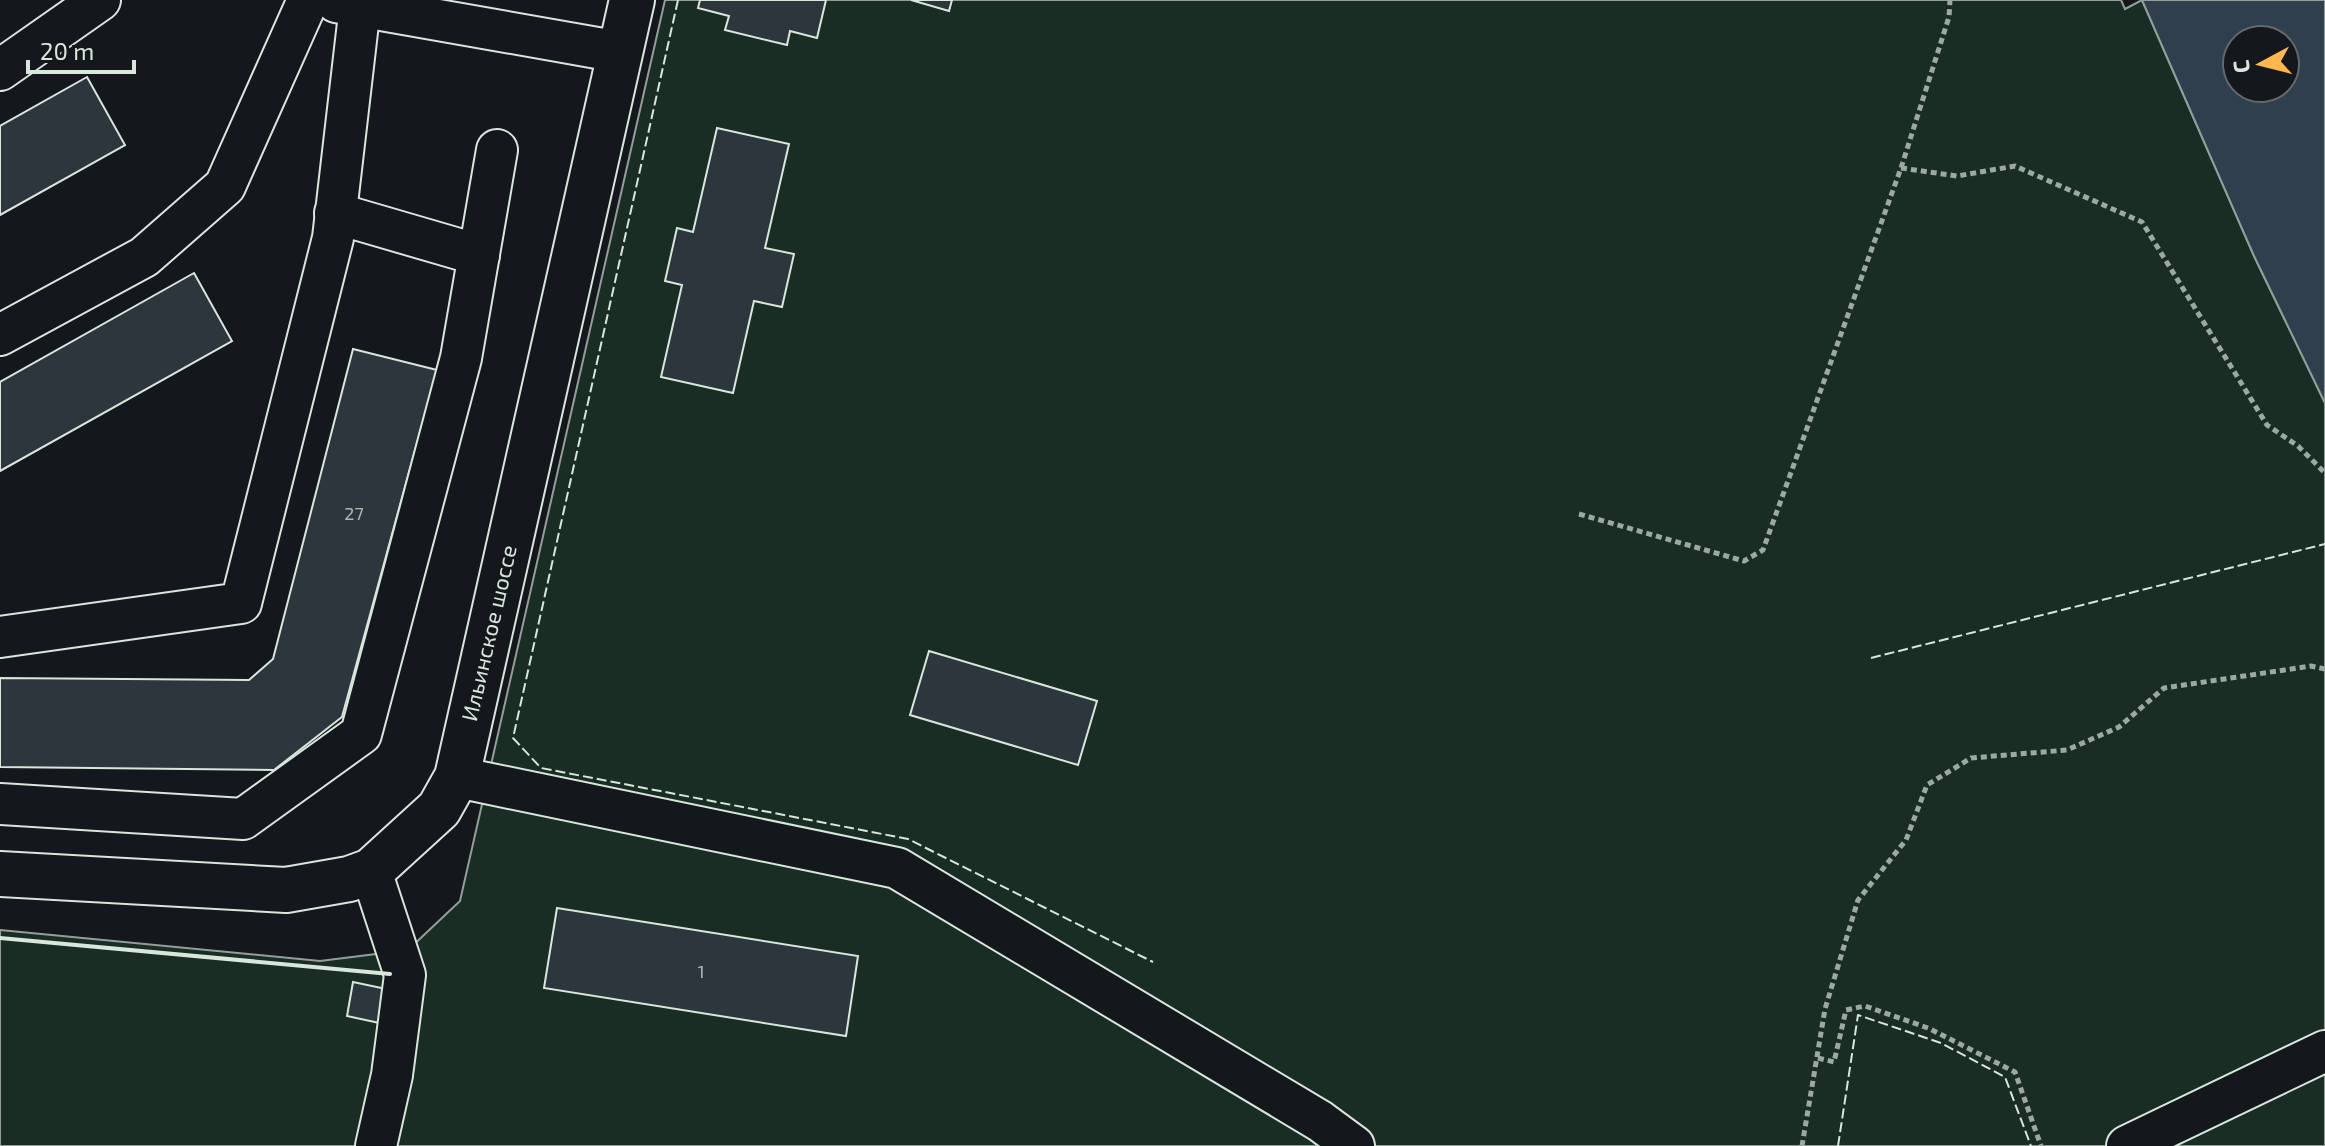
<svg xmlns="http://www.w3.org/2000/svg" width="2325" height="1146" viewBox="0 0 2325 1146" font-family="'Exo 2',sans-serif">
	<style>
		.green { fill: #1a2d24; stroke: #939e99; stroke-width: 2 }
		.water { fill: #2f3f4d; stroke: #939e99; stroke-width: 2; fill-rule: evenodd }
		.building { fill: #2c363c; stroke: #d8e6dc; stroke-width: 2 }
		.lines { fill: none; stroke-linecap: round; stroke-linejoin: round }
		.minor-casing { stroke: #d8e6dc; stroke-width: 44 }
		.major-casing { stroke: #d8e6dc; stroke-width: 48 }
		.path { stroke: #9da8a2; stroke-width: 5; stroke-dasharray: 6 4; stroke-linecap: butt }
		.minor { stroke: #14181c; stroke-width: 40 }
		.major { stroke: #14181c; stroke-width: 44 }
		.fence { stroke: #d8e6dc; stroke-width: 2; stroke-dasharray: 10 4; stroke-linecap: butt }
		.wall { stroke: #d8e6dc; stroke-width: 4 }
		.labels { text-anchor: middle; stroke-width: 6; stroke-linejoin: round; paint-order: stroke }
		.number-label { font-size: 18px; fill: #adbab4 }
		.street-label { font-size: 22px; fill: #d8e6dc; stroke: #14181c }
	</style>
	<rect width="100%" height="100%" fill="#14181c"/>
	<polygon class="green" points="665,0 2121,0 2125,9 2142,0 2254,256 2325,403 2325,1146 0,1146 0,930 320,961 408,950 460,901"/>
	<path class="water" d="M2142 0H2325V403L2254 256ZM2237 40H2285V88H2237Z"/>
	<g class="building">
		<polygon points="700,0 826,0 817,38 790,31 787,45 725,30 729,16 698,8"/>
		<polygon points="911,0 952,0 949,11"/>
		<polygon points="87,77 125,145 0,215 0,126"/>
		<polygon points="717,128 789,144 765,248 794,254 782,307 754,301 733,393 661,377 682,285 665,281 677,228 693,232"/>
		<polygon points="194,273 232,341 0,471 0,382"/>
		<polygon points="353,349 437,370 342,717 274,770 0,767 0,678 249,680 273,659"/>
		<polygon points="929,651 1097,701 1078,765 910,715"/>
		<polygon points="557,908 858,956 846,1036 544,988"/>
		<polygon points="353,982 391,990 384,1024 347,1016"/>
	</g>
	<g class="lines">
		<g class="minor-casing">
			<g id="minor">
				<polyline points="336,2 620,52"/>
				<polyline points="0,70 100,0"/>
				<polyline points="335,213 479,255"/>
				<polyline points="0,335 144,257 225,186 308,0"/>
				<polyline points="0,637 241,603 333,238 360,6"/>
				<polyline points="457,777 897,868 1320,1121 1354,1146"/>
				<polyline points="0,804 243,819 361,734 461,358 497,150"/>
				<polyline points="371,871 405,975 392,1075 376,1146"/>
				<polyline points="2127,1146 2325,1051"/>
			</g>
		</g>
		<g class="major-casing">
			<polyline id="major" points="0,874 286,890 349,879 371,871 439,809 457,777 632,0"/>
		</g>
		<g class="path">
			<polyline points="1901,168 1957,176 2015,166 2142,222 2267,425 2298,446 2325,473"/>
			<polyline points="1579,514 1744,561 1763,550 1901,168 1949,17 1950,0"/>
			<polyline points="1818,1058 1834,1062 1846,1010 1865,1006 1928,1028 2015,1072 2041,1146"/>
			<polyline points="1802,1146 1825,1009 1858,900 1906,840 1927,785 1971,758 2067,750 2119,727 2164,688 2311,666 2325,669"/>
		</g>
		<use href="#minor" class="minor"/>
		<use href="#major" class="major"/>
		<g class="fence">
			<polyline points="678,0 513,738 541,768 908,839 1153,962"/>
			<polyline points="1871,658 2325,544"/>
			<polyline points="1838,1146 1858,1015 1941,1043 2005,1077 2031,1146"/>
		</g>
		<polyline class="wall" points="0,938 390,974"/>
	</g>
	<g class="labels">
		<g class="number-label">
			<text x="354" y="520">27</text>
			<text x="701" y="978">1</text>
		</g>
		<g class="street-label">
			<text transform="translate(489 633) rotate(-77)" y="8">Ильинское шоссе</text>
		</g>
	</g>
	<g transform="translate(2261 64) rotate(263)"><circle r="38" fill="#14181c" stroke="#626a69" stroke-width="2"/>
	<path d="M0-6L14 30L0 20L-14 30Z" fill="#ffb74d"/>
	<text y="-12" font-size="22" font-weight="bold" text-anchor="middle" fill="#d8e6dc">С</text>
	</g>
	<path d="M28 60v12h106v-12" fill="none" stroke="#d8e6dc" stroke-width="4"/>
	<text x="40" y="60" font-size="24" fill="#d8e6dc" stroke="#14181c" stroke-width="6" paint-order="stroke">20 m</text>
</svg>
